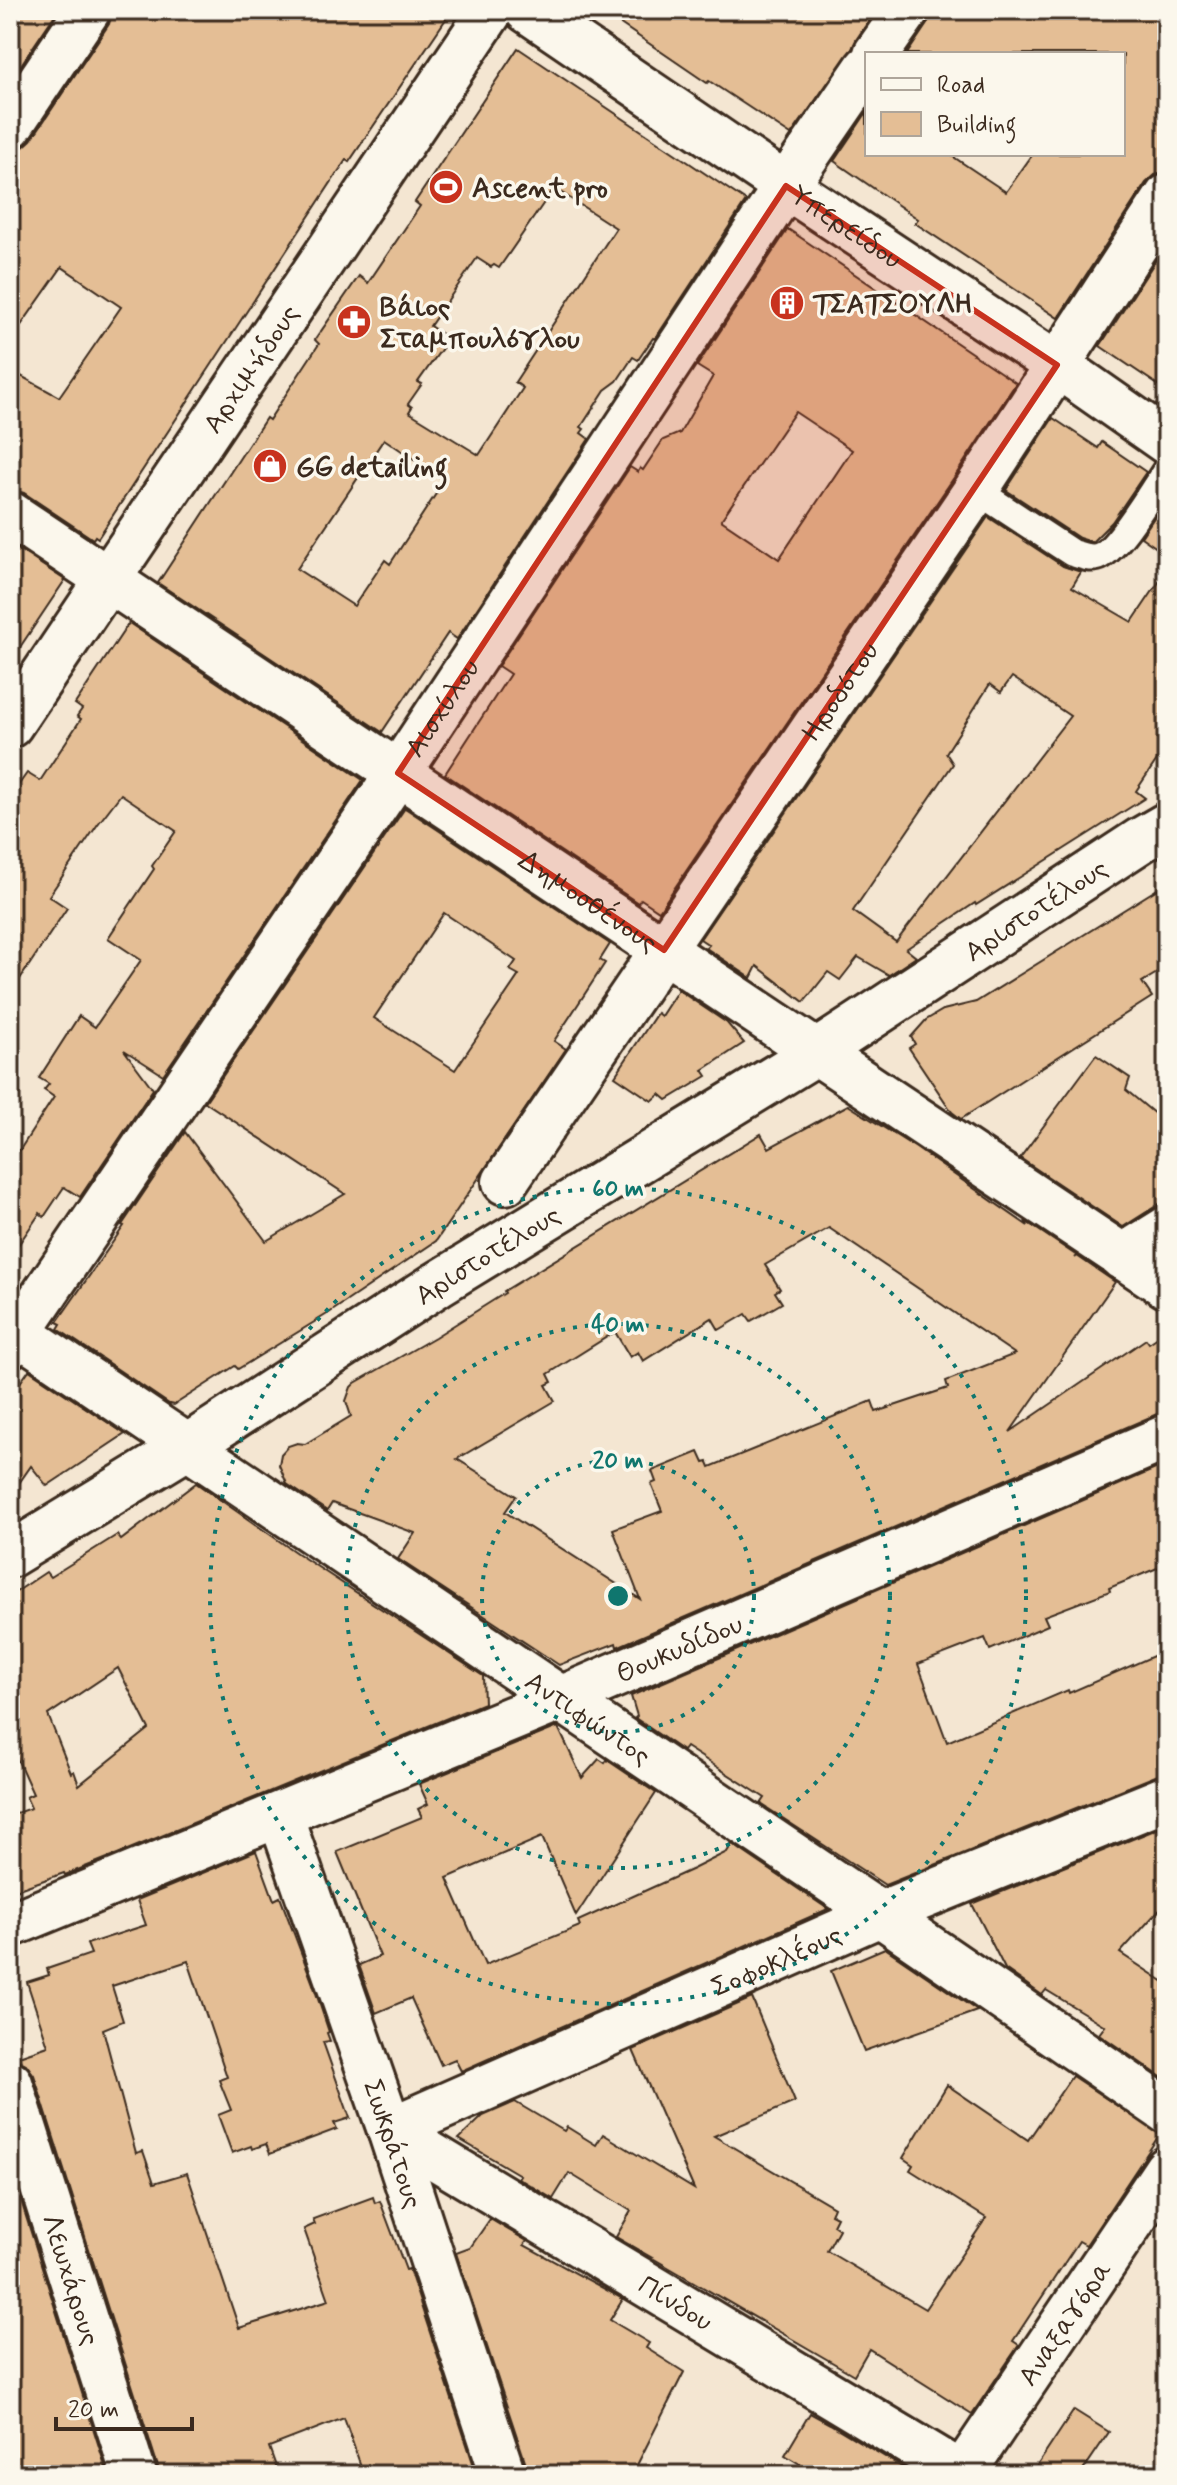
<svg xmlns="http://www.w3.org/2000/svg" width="1177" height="2485" viewBox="0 0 1177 2485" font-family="Mynerve,sans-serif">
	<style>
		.building { fill: #e4be95; stroke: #3b2a1e; stroke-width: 2; fill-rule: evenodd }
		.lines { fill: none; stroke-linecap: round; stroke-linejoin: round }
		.lane-casing { stroke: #3b2a1e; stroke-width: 32 }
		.street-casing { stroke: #3b2a1e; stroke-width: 50 }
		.secondary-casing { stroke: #3b2a1e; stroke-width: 50 }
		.lane { stroke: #fbf7ec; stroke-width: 26 }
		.street { stroke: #fbf7ec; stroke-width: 44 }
		.secondary { stroke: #fbf7ec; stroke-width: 44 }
		.marked { fill: #c8321e; fill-opacity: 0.2; stroke: #c8321e; stroke-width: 6; stroke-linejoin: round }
		.ring { fill: none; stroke: #0f766e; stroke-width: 4; stroke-dasharray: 4 8 }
		.labels { text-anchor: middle; stroke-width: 7; stroke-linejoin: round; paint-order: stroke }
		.poi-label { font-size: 28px; font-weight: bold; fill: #3b2a1e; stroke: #fbf7ec; text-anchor: start }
		.street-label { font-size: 28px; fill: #3b2a1e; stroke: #fbf7ec }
		.centre { fill: #0f766e; stroke: #fbf7ec; stroke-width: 4 }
		.ring-label { font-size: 24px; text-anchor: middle; font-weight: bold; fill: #0f766e; stroke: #fbf7ec; stroke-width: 7; stroke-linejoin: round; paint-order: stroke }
	</style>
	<rect width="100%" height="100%" fill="#f4e6d2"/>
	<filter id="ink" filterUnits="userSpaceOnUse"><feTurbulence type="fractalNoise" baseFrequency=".0125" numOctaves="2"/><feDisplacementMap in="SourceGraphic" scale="16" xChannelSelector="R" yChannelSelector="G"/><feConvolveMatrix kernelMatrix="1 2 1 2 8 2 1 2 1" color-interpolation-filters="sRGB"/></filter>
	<g filter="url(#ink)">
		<g class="building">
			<polygon points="10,10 58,10 10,81"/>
			<polygon points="113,10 452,10 349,162 346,160 98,538 95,536 93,539 24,493 10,489 10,370 59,397 121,307 62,267 10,341 10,151 22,148 31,140 109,24"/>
			<polygon points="600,10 876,10 856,40 852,49 791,135 709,81 707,83"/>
			<polygon points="932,10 1167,10 1167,172 1155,175 1146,183 1058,318 915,223 918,219 834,161 867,112 867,154 949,154 1006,192 1033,154 1123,154 1123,54 907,54 927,24"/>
			<path d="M518 48 746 201 655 339 653 338 638 360 633 357 617 381 605 390 581 427 584 429 581 433 589 439 457 639 448 633 382 732 158 583 266 418 269 420 319 344 315 340 359 276 368 283 420 206 415 202ZM554 188 616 228 515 382 523 388 479 455 409 412 412 407 408 404 422 384 418 382 445 344 440 341 443 335 430 326 477 258 491 267 494 265 499 268ZM384 439 445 480 390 564 385 560 354 606 297 569Z"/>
			<path d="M788 229 1016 383 955 476 659 911 641 899 638 903 445 774 510 674 498 666 630 467 638 472 640 468 643 470 663 440 680 433 713 376 697 366ZM795 412 852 450 779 559 721 520Z"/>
			<polygon points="1167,243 1167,391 1100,346"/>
			<polygon points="1053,418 1098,448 1102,442 1146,472 1112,522 1092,542 1079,538 1006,490"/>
			<polygon points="1167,498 1167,555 1141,537"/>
			<path d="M988 517 1063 566 1081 572 1072 587 1132 622 1167 570V745L1136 791 1145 798 976 905 975 903 906 949 916 957 889 975 858 957 840 980 828 972 804 1002 757 966 751 978 706 948 709 945 700 939ZM1012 677 1070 716 896 942 853 911 953 764 946 753 990 684 1001 692Z"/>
			<polygon points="10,544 65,580 10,662"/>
			<polygon points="129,623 363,780 163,1075 124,1050 153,1089 80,1197 64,1187 44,1217 40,1213 10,1257 10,1165 54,1097 44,1090 49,1084 39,1078 79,1016 95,1027 141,960 108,938 154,869 152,866 176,831 121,794 98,824 49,896 67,908 10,994 10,797 27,773 40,781 81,719 77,716 82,709 75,704"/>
			<path d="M405 808 610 944 600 960 605 963 554 1041 566 1049 436 1241 329 1313 238 1369 235 1366 174 1405 169 1404 58 1329 61 1324 57 1322 124 1226 122 1225 185 1132 266 1241 345 1194 205 1102ZM444 913 516 961 510 970 519 975 455 1070 374 1018Z"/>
			<polygon points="1167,883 1167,967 1142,982 1152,997 961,1119 952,1112 909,1048 915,1044 911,1037 926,1020 943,1010 976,1002"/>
			<polygon points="678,990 727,1023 744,1043 703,1070 707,1076 667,1100 660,1094 652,1101 615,1076 657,1013 661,1016"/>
			<polygon points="1096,1055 1130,1078 1126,1090 1167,1124 1167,1199 1123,1227 1020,1158"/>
			<path d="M848 1105 916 1148 1028 1226 1025 1221 1077 1256 1075 1258 1077 1256 1115 1282 1010 1432 1146 1339 1149 1343 1167 1331V1412L1157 1414 617 1647 616 1643 559 1665 398 1559 415 1533 332 1503 327 1511 287 1484 279 1465 281 1454 288 1446 297 1443 305 1444 351 1416 346 1401 351 1387 355 1383 435 1337 505 1293 504 1291 761 1134 769 1148ZM829 1228 1015 1354 946 1381 948 1388 876 1412 872 1401 710 1467 708 1462 704 1463 699 1452 652 1471 656 1482 651 1484 662 1511 613 1529 640 1599 505 1512 516 1496 457 1459 555 1401 546 1385 552 1382 548 1374 615 1332 630 1357 638 1352 643 1361 712 1318 719 1330 746 1314 751 1321 782 1303 775 1292 780 1289 765 1265Z"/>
			<polygon points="29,1370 125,1434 47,1486 31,1466 10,1496 10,1397"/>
			<polygon points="1167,1464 1167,1564 1109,1588 1110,1591 1044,1616 1048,1625 990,1650 985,1638 918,1664 947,1742 1068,1690 1069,1693 1167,1650 1167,1774 1158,1775 885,1885 761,1804 765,1798 686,1747 683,1751 635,1718 637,1716 631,1696"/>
			<path d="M196 1483 298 1554 483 1676 484 1703 120 1853 65 1875 64 1873 10 1892V1815L31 1808 26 1797 33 1794 10 1743V1596L46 1572 50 1577 117 1535 121 1540ZM118 1668 149 1729 79 1785 74 1771 71 1773 48 1715Z"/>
			<polygon points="558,1727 582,1778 599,1759 605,1763 607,1760 656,1793 576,1916 542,1837 447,1878 485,1965 580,1926 578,1921 693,1869 727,1852 732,1844 828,1909 461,2071 455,2059 441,2065 411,1998 376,2013 359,1965 380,1956 337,1852 422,1817 418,1809 428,1804 419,1784"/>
			<polygon points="1167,1825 1167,1901 1120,1953 1167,1984 1167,2081 1099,2034 1105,2026 1046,1990 1042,1995 1005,1969 972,1904"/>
			<polygon points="256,1851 274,1900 280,1897 313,1984 329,2032 327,2033 330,2041 323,2042 350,2118 334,2123 337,2129 270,2154 266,2144 252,2149 251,2146 232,2153 218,2115 231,2110 219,2080 227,2077 188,1961 112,1986 123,2021 103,2029 136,2153 143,2151 154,2183 187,2173 239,2328 329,2300 304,2229 315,2224 313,2219 373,2197 375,2203 380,2201 406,2270 409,2269 477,2475 364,2475 344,2418 269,2447 279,2475 158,2475 158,2467 34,2075 26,2064 16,2059 10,2059 48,2046 27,1982 49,1975 47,1969 91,1954 87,1944 146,1925 137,1900"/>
			<polygon points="885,1948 976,2010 977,2011 864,2051 831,1971"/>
			<polygon points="752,1998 795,2102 714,2136 834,2207 831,2214 837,2217 833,2225 839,2229 827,2251 925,2309 986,2218 910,2170 913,2165 903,2158 947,2085 1028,2140 1072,2076 1160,2134 1086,2245 1079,2241 1013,2341 1019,2345 972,2414 869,2349 854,2375 649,2256 616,2237 631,2211 569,2173 553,2199 518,2178 520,2175 459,2139 483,2116 515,2102 564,2131 567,2127 596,2145 603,2134 694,2189 633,2050"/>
			<polygon points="10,2166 108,2475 10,2475"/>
			<polygon points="490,2219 527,2241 524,2245 623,2299 610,2320 649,2343 646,2348 684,2372 632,2475 527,2475 527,2467 456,2253 470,2248"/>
			<polygon points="1074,2410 1109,2432 1080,2475 1031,2475"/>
			<polygon points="810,2413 830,2424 915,2475 818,2475 785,2455"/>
		</g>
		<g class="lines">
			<g class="lane-casing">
				<path id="lane" d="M976 490 1072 553C1080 555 1088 559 1097 557 1116 553 1154 488 1167 469"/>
			</g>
			<g class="street-casing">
				<g id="street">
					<path id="s1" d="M527 10 786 186 1057 365 1167 442"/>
					<polyline points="876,54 907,10"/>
					<polyline points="10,126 88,10"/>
					<path id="s2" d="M10 514 1167 1286"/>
					<path id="s3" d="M505 1182 976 490 1167 197"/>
					<polyline points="1122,1257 1167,1229"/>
					<path id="s4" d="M10 1327 880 1914 1167 2111"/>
					<path id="s5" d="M10 1345 398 773 786 186 867 68"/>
					<path id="s6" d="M10 1555 187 1447 438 1284 817 1052 1141 840 1167 825"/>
					<path id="s7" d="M280 1815 390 2130 503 2475"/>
					<path id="s8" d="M10 1925 560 1699 1167 1437"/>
					<path id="s9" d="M10 2083 134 2475"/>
					<path id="s10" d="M390 2130 962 2474 1167 2169"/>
					<path id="s11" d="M390 2130 880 1914 1167 1798"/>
				</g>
			</g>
			<g class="secondary-casing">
				<g id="secondary">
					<path id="s12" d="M10 725 491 10"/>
				</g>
			</g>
			<use href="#lane" class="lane"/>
			<use href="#street" class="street"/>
			<use href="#secondary" class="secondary"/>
		</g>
	</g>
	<path class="marked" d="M786 186 1057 365 664 950 398 773Z"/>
	<g class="ring">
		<circle cx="618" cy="1596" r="136"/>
		<circle cx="618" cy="1596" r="272"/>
		<circle cx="618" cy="1596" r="408"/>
	</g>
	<defs>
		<g id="stadium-disc" transform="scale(1.8)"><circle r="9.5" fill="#c8321e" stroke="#fbf7ec"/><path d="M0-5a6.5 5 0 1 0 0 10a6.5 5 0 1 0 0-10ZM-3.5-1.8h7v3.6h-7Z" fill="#fff"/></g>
		<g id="building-disc" transform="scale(1.8)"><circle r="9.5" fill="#c8321e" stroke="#fbf7ec"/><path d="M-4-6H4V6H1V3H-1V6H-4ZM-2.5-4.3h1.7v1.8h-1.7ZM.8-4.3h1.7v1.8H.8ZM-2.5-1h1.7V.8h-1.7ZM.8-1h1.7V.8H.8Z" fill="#fff"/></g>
		<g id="pharmacy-disc" transform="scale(1.8)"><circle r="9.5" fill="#c8321e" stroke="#fbf7ec"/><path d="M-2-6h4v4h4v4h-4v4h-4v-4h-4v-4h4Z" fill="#fff"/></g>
		<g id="shop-disc" transform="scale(1.8)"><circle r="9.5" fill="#c8321e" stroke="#fbf7ec"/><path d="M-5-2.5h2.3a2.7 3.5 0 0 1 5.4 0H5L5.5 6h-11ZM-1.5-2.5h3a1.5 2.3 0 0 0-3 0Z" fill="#fff"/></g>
	</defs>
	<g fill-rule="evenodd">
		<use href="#stadium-disc" x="446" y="187"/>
		<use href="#building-disc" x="787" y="303"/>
		<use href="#pharmacy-disc" x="354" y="322"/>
		<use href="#shop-disc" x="270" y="466"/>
	</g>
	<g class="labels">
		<g class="poi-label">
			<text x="472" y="197">Ascent pro</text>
			<text x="813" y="313">ΤΣΑΤΣΟΥΛΗ</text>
			<text x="380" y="316">Βάιος<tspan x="380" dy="32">Σταμπουλόγλου</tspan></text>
			<text x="296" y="476">GG detailing</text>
		</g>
		<g class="street-label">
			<text dy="10" stroke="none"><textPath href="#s1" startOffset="386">Υπερείδου</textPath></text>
			<text dy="10" stroke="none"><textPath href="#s12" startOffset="430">Αρχιμήδους</textPath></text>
			<text dy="10" stroke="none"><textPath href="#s3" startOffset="594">Ηροδότου</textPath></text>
			<text dy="10" stroke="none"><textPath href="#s5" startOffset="770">Αισχύλου</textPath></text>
			<text dy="10" stroke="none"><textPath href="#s2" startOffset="696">Δημοσθένους</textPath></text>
			<text dy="10" stroke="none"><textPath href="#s6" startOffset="1212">Αριστοτέλους</textPath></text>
			<text dy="10" stroke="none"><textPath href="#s6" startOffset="564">Αριστοτέλους</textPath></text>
			<text dy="10" stroke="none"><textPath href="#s8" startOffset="724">Θουκυδίδου</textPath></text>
			<text dy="10" stroke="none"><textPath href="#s4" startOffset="698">Αντιφώντος</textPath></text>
			<text dy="10" stroke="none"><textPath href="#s11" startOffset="422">Σοφοκλέους</textPath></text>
			<text dy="10" stroke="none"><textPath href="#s7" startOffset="348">Σωκράτους</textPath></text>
			<text dy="10" stroke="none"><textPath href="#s9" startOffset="206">Λεωχάρους</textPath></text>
			<text dy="10" stroke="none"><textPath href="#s10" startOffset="334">Πίνδου</textPath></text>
			<text dy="10" stroke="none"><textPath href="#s10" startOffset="850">Αναξαγόρα</textPath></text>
		</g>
	</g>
	<circle cx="618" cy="1596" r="12" class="centre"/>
	<g class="ring-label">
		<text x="618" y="1196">60 m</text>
		<text x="618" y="1332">40 m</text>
		<text x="618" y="1468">20 m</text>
	</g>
	<rect width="1177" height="2485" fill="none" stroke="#fbf7ec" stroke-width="40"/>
	<rect x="20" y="20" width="1137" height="2445" fill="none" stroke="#3b2a1e" stroke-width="3" filter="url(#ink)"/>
	<rect x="865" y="52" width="260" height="104" fill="#fbf7ec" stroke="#aea59a" stroke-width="2"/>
	<rect x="881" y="78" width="40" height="12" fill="#fbf7ec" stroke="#aea59a" stroke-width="2"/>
	<text x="937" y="92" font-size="24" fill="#3b2a1e">Road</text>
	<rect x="881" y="112" width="40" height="24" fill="#e4be95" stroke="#aea59a" stroke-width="2"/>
	<text x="937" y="132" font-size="24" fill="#3b2a1e">Building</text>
	<path d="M56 2417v12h136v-12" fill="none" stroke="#3b2a1e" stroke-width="4"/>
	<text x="68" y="2417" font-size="24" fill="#3b2a1e" stroke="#fbf7ec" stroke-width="6" paint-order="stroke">20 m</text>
</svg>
